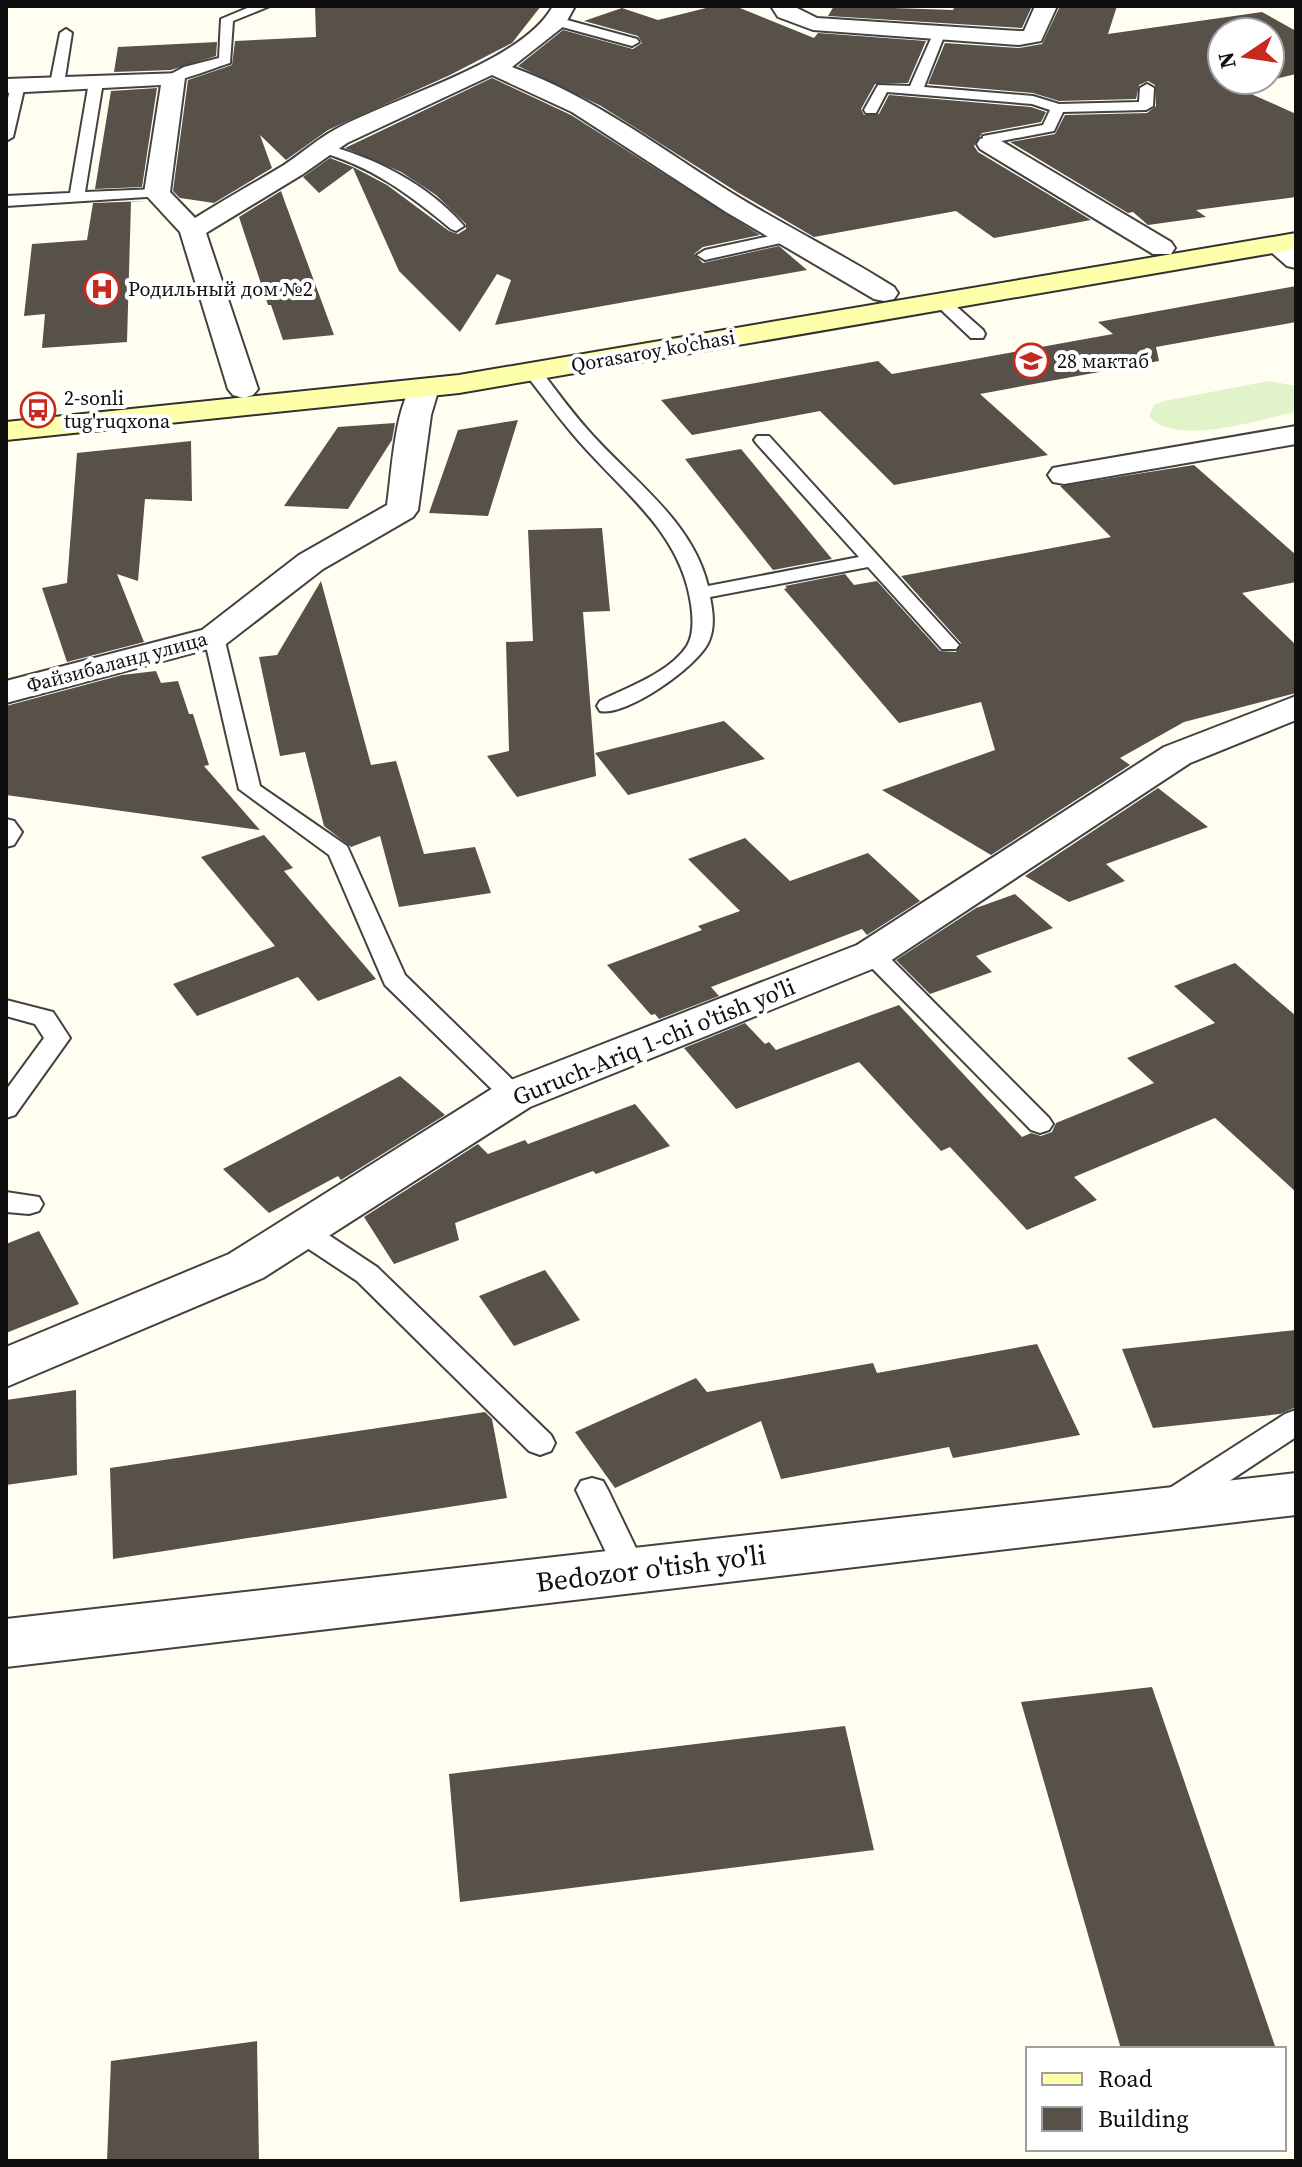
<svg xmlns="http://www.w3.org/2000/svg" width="1302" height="2167" viewBox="0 0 1302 2167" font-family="'Source Serif 4',serif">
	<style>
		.pitch { fill: #e0f3c9 }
		.building { fill: #58514a; fill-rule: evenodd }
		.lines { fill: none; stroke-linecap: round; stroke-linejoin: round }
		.lane-casing { stroke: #424242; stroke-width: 4 }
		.street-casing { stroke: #424242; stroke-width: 4 }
		.secondary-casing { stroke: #313131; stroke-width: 4 }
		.lane { fill: #fff; fill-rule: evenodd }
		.street { fill: #fff; fill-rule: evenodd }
		.secondary { fill: #feffab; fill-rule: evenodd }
		.labels { text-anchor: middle; stroke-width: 8; stroke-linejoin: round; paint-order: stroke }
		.far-poi-label { font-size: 20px; fill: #0f0f0f; stroke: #fff; text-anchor: start }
		.far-street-label { font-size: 20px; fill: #0f0f0f; stroke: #fff }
		.street-label { font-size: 24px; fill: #0f0f0f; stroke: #fff }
		.near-street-label { font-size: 28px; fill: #0f0f0f; stroke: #fff }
	</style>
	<rect width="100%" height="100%" fill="#fffef0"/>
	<path class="pitch" d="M1269 381 1296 386V412C1259 419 1176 448 1149 416L1154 405 1164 401Z"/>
	<g class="building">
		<polygon points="315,6 541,6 512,43 450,75 328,130 286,160 260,135 272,168 214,203 180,198 173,191 188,80 232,65 235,41 316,37"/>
		<polygon points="714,6 735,6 814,38 818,33 926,41 908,83 875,84 861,109 864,115 879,114 889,95 1031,107 1046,112 1041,122 982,133 974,146 978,152 1091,220 994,238 956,211 814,237 737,192 601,106 518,66 563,30 633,49 642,43 638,36 584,21 622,8 658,20"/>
		<polygon points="834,6 953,10 955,6 1032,6 1022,28 828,16"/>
		<path d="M1060 6H1117L1108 34 1262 12 1296 31V74L1238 88 1296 114V197L1196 210 1206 217 1148 225 1133 212 1128 213 1010 142 1055 134 1065 115 1147 113 1156 106 1155 85 1148 81 1139 85 1136 99 1059 101 1033 93 928 84 945 43 1019 48 1042 44ZM1222 32H1270V80H1222Z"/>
		<polygon points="217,42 216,56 171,70 114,72 118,47"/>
		<polygon points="492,78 571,115 760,235 703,247 694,254 703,263 779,246 807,270 495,325 511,280 497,274 460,332 399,271 353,168 319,193 303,177 330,158 335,160 353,167 387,185 449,231 458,234 466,229 466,224 436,195 401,172 345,148"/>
		<polygon points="157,88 142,187 95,189 111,91"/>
		<polygon points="281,191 286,205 334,335 283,340 271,305 268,305 239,217"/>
		<polygon points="147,201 131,202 127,342 42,348 45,314 24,316 32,244 87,240 93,203"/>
		<polygon points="1296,286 1296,322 1156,347 1159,361 980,394 1048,455 894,485 820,411 692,435 661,400 878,361 892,374 1113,334 1098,322"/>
		<polygon points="518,420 488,516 429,513 458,430"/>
		<polygon points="395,423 392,440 348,509 284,506 338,427"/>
		<polygon points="191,441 192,501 145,499 138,581 117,574 144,642 67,662 42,588 67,583 77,453"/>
		<polygon points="741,449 832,559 773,570 685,459"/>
		<polygon points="1194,465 1296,555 1296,582 1242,593 1296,645 1296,693 1184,722 1120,758 1130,765 991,855 882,790 995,750 981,702 899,723 784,589 787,588 785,586 845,574 854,585 877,581 940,651 956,652 961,643 901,576 1111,537 1060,486"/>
		<polygon points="602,528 610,611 583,612 596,776 517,797 487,756 509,751 506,642 533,641 528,530"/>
		<polygon points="321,581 371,765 396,761 424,854 475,847 491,893 399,907 380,836 351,847 324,826 305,752 280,756 259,657 277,655"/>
		<polygon points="156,671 161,683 178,681 189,714 193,714 209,765 204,766 260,830 6,795 6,706 122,675"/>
		<polygon points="724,721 765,759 628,795 595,753"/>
		<polygon points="1158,788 1208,827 1106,864 1125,881 1069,902 1025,876"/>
		<polygon points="264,835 293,868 284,871 376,979 318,1001 298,977 197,1016 173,984 275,946 201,857"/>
		<polygon points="745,838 790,881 868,853 920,901 867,935 862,929 711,987 719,996 659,1019 655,1014 651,1015 607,965 702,930 698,926 740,911 688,859"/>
		<polygon points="1015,894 1053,928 976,956 992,972 930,994 896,960 976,908"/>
		<polygon points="1235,963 1296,1016 1296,1192 1215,1118 1074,1177 1097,1200 1027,1230 950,1147 941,1151 859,1062 736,1109 684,1048 745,1023 765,1044 769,1042 776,1050 899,1005 1022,1137 1031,1133 1041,1136 1052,1132 1056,1123 1154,1083 1127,1058 1215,1023 1174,986"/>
		<polygon points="400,1076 445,1115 341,1180 338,1176 269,1213 223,1169"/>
		<polygon points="635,1104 670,1146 596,1174 593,1171 455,1223 459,1240 394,1264 364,1217 478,1144 488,1154 525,1140 528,1144"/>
		<polygon points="39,1231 79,1304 6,1333 6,1244"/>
		<polygon points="545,1270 580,1320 514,1346 479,1296"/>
		<polygon points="1296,1330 1296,1407 1280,1414 1153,1428 1122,1349"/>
		<polygon points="1037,1344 1080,1435 953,1458 949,1447 781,1479 761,1421 615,1488 575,1432 696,1378 707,1392 873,1363 877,1373"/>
		<polygon points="76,1390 77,1475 6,1485 6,1400"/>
		<polygon points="485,1412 492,1419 507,1498 113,1559 110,1468"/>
		<polygon points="1152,1687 1276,2049 1121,2049 1021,1702"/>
		<polygon points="845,1726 874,1850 460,1902 449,1774"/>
		<polygon points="257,2041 259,2161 107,2161 111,2061"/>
	</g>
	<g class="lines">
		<g class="lane-casing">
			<g id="lane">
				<path d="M252 6H270L233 21 230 63C216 67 180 82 169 81V75L184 67 219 58 221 19Z"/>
				<polygon points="556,17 637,39 639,42 632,46 551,24 550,21"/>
				<polygon points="66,29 72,33 64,84 57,88 50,84 60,33"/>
				<polygon points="939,30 945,34 924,87 1033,96 1059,104 1139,102 1140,88 1147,84 1154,88 1153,106 1146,110 1063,112 1054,131 996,142 994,147 989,148 982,144 983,136 1043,125 1050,110 1032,104 887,92 876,113 866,113 864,110 878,85 910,86 933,34"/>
				<polygon points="96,78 103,82 85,192 157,189 162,190 162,196 6,206 6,196 70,193 89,82"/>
				<polygon points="18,81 25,85 13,137 6,141 6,107 11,85"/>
				<path d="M322 144C374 157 428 184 464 226L456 231 451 229C409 194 370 165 317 151L315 148Z"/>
				<polygon points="789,232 797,237 794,240 705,260 697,255 705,250"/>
				<polygon points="942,297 948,299 983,330 985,334 983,338 971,338 936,305 934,302"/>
				<path d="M533 367 539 368C558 393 576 418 597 440 638 484 693 524 708 586L859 557 757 444 754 440 757 436H769L959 645 956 649H942L868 567 710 597C713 612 715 627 709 641 699 666 626 717 600 711L597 706 600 701C628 687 669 673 687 646 694 634 693 617 691 604 681 535 628 496 584 447 563 424 546 400 527 376L524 372Z"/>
				<polygon points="214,631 224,637 260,786 347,846 405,975 523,1090 527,1096 523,1102 514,1105 505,1102 385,985 329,855 239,789 204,637"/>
				<polygon points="6,819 14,821 22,832 14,845 6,847"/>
				<polygon points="872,946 881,949 1049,1118 1053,1124 1049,1130 1040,1133 1031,1130 863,959 860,954 863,949"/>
				<polygon points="6,1000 53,1012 70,1038 15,1115 6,1118 6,1090 44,1038 35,1024 6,1016"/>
				<polygon points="6,1192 39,1197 43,1204 39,1211 29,1214 6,1212"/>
				<polygon points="302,1221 312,1224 377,1267 551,1435 555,1443 551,1451 540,1455 529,1451 357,1281 292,1238 288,1231 292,1224"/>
				<polygon points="1296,1410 1296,1437 1184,1511 1173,1515 1162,1511 1157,1502 1162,1493 1285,1414"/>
				<polygon points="592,1478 603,1481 608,1490 647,1571 642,1580 631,1584 620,1580 615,1571 576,1490 581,1481"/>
			</g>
		</g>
		<g class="street-casing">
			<g id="street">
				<path d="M553 6H575L564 26 512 67C594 97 661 149 735 195 787 227 842 254 894 287L898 293 894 299 884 301 874 299 726 212 572 112 492 75 347 143 303 174 206 233 258 389 253 395 243 398 233 395 228 389 180 232 144 193 161 85 6 93V79L182 73 185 78 170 192 195 218C224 200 254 183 284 165 299 155 313 143 329 133 388 98 522 64 553 6Z"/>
				<polygon points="771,6 793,6 817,18 1019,31 1024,31 1035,6 1057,6 1041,41 1019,45 813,30 778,17"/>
				<polygon points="989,137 998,139 1171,242 1175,248 1171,254 1153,254 980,149 977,144 980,139"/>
				<polygon points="1276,237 1296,247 1296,268 1287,266 1263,245 1267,239"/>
				<path d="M424 379 434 382 439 388 431 415 418 510 413 517 323 569 226 644 6 703V681L202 630 299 555 387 505C392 471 394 410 414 382Z"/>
				<polygon points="1296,426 1296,444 1064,484 1053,482 1048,475 1053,468 1064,466"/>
				<polygon points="1296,696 1296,720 1190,763 887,963 530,1107 263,1278 6,1387 6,1347 229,1254 498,1085 857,945 1164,747"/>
				<polygon points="1296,1473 1296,1515 6,1667 6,1619"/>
			</g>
		</g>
		<g class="secondary-casing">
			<polygon id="secondary" points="1296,233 1296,249 459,393 6,440 6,422 459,375"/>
		</g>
		<use href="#lane" class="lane"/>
		<use href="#street" class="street"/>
		<use href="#secondary" class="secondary"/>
	</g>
	<defs>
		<g id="hospital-ring" transform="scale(1.8)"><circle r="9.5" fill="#fff" stroke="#c8291d" stroke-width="1.5"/><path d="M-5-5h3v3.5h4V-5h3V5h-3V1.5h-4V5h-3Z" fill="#c8291d"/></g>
		<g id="school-ring" transform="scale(1.8)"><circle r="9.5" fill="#fff" stroke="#c8291d" stroke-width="1.5"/><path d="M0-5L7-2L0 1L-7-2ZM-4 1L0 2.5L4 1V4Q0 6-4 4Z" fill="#c8291d"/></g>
		<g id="bus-ring" transform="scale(1.8)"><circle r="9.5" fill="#fff" stroke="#c8291d" stroke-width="1.5"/><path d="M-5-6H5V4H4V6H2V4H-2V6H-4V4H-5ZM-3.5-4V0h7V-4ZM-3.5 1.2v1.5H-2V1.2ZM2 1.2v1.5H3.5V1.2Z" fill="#c8291d"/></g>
	</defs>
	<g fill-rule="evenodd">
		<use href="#hospital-ring" x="102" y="289"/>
		<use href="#school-ring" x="1031" y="361"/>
		<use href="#bus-ring" x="38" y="410"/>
	</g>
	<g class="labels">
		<g class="far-poi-label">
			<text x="128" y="296">Родильный дом №2</text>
			<text x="1057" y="368">28 мактаб</text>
			<text x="64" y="405">2-sonli<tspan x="64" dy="23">tug'ruqxona</tspan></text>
		</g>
		<g class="far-street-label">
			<text transform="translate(653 351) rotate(-10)" y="7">Qorasaroy ko'chasi</text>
			<text transform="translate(117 662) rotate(-15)" y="7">Файзибаланд улица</text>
		</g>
		<g class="street-label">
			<text transform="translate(654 1042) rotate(-22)" y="8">Guruch-Ariq 1-chi o'tish yo'li</text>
		</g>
		<g class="near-street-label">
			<text transform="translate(651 1568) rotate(-7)" y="10">Bedozor o'tish yo'li</text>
		</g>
	</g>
	<rect width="1302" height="2167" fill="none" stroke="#0f0f0f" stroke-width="16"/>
	<rect x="1026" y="2047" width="260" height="104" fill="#ffffff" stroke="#9f9f9f" stroke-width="2"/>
	<rect x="1042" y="2073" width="40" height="12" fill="#feffab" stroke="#9f9f9f" stroke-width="2"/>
	<text x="1098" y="2087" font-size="24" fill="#0f0f0f">Road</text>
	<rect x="1042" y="2107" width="40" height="24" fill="#58514a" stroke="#9f9f9f" stroke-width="2"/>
	<text x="1098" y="2127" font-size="24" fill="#0f0f0f">Building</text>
	<g transform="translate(1246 56) rotate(257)"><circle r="38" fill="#ffffff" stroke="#9f9f9f" stroke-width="2"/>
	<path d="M0-6L14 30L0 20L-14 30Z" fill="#c8291d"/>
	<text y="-12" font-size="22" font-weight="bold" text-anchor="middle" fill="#0f0f0f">N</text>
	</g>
</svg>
